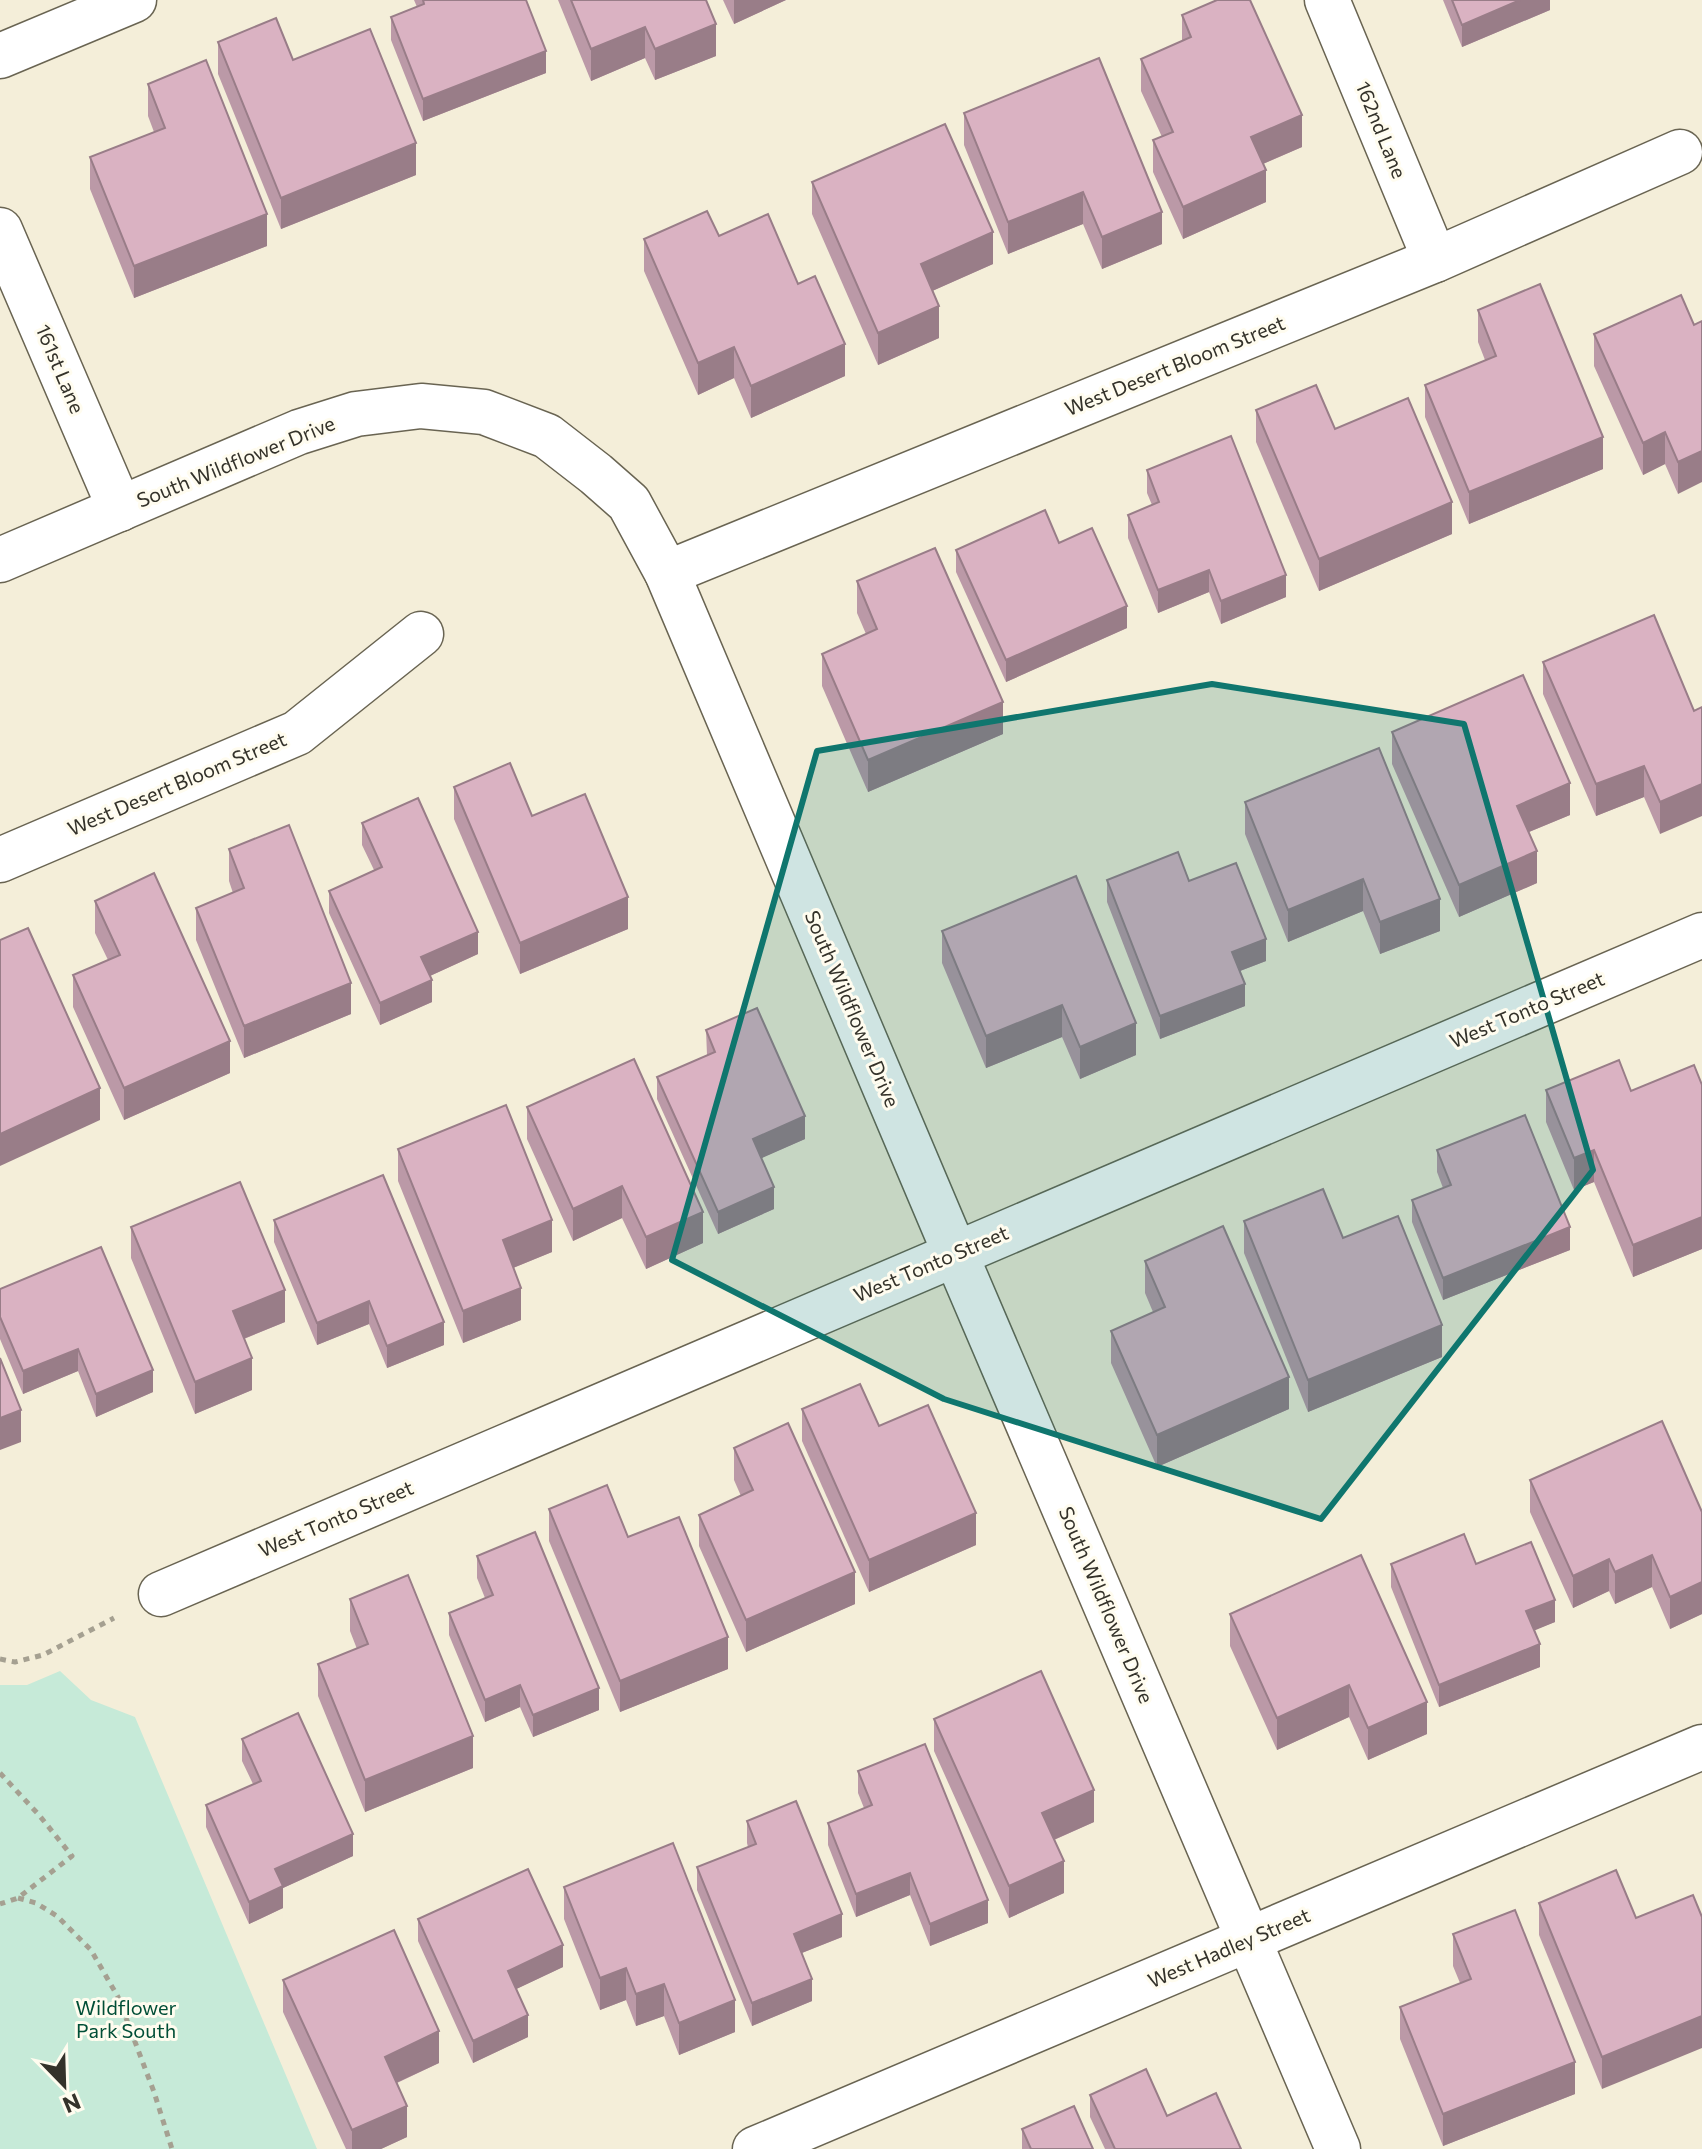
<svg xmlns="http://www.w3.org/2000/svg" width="1702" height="2149" viewBox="0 0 1702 2149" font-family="Commissioner,sans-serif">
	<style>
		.green { fill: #c6ead8 }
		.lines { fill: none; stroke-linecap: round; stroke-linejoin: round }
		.minor-casing { stroke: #696452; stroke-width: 47 }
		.path { stroke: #a5a091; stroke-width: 5; stroke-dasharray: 6 6; stroke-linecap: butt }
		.minor { stroke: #fff; stroke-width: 44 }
		.wall { fill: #bb99a7 }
		.shaded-wall { fill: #997d88 }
		.building { fill: #dab2c2; stroke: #997d88; stroke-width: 2 }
		.marked { fill: #0f766e; fill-opacity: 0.2; stroke: #0f766e; stroke-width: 6; stroke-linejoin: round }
		.labels { text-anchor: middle; stroke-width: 6; stroke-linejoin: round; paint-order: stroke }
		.street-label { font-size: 20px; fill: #34322a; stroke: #fffcef }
		.park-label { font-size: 20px; fill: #004e36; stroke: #fffcef }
	</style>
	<rect width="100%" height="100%" fill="#f4eed9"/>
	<polygon class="green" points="60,1671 91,1700 135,1717 317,2149 0,2149 0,1685 27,1685"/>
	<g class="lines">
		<g class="minor-casing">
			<g id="minor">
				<polyline points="1327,0 1435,260"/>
				<polyline points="0,56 134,0"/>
				<polyline points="0,230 120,509"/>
				<polyline points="0,560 299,432 356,414 421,406 484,412 547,436 596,474 629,503 667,573 955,1253 1338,2149"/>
				<polyline points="667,573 1435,260 1680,152"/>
				<polyline points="0,860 297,733 421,634"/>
				<polyline points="161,1594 1702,935"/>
				<polyline points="755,2149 1702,1747"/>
			</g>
		</g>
		<g class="path">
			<polyline points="0,1659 15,1662 43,1655 114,1618"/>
			<polyline points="0,1773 39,1815 72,1856 18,1898 0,1904"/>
			<polyline points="18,1898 36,1903 57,1916 91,1950 118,1997 154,2092 172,2149"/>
		</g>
		<use href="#minor" class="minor"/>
	</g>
	<g class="wall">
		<polygon points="414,0 526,0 546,73 423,121 391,40 391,17 417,7"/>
		<polygon points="558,0 706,0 716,56 655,80 645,58 591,81"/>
		<polygon points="723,0 786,0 734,24"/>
		<polygon points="1443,0 1550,0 1550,10 1462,47"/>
		<polygon points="1182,15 1302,147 1263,164 1266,202 1183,239 1153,172 1153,140 1162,137 1141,91 1141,59 1182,41"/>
		<polygon points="218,42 293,60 416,175 281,229 218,74"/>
		<polygon points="148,84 267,246 134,298 90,189 90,157 154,132 148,116"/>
		<polygon points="964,113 1162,244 1102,269 1083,224 1008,254 964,145"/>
		<polygon points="812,182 993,264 932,291 939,338 878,365 812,214"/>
		<polygon points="719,236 798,284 845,376 751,418 734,378 698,395 644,271 644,239"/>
		<polygon points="1681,295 1678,494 1665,464 1643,475 1594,366 1594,334"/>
		<polygon points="1478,310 1603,469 1469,524 1425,417 1425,385 1485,360 1478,342"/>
		<polygon points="1256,410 1335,429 1452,534 1319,591 1256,442"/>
		<polygon points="1147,470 1286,597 1221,624 1209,592 1158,613 1128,538 1128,515 1152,505 1147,493"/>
		<polygon points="1059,543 1127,628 1006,682 956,572 956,550"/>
		<polygon points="857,581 1003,734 868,792 822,686 822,654 866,634 857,613"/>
		<polygon points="1543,662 1694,711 1660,834 1644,797 1596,816 1543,694"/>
		<polygon points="1392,732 1570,815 1529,832 1537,883 1459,917 1392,764"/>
		<polygon points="454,787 532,816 628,929 520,974 454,819"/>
		<polygon points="1245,802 1440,931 1380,954 1363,911 1288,942 1245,834"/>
		<polygon points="362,823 478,954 430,976 432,1002 380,1025 329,913 329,891 374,870 362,845"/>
		<polygon points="229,849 351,1014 244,1058 196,940 196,908 233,893 229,881"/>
		<polygon points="1076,876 1136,1055 1080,1079 1062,1037 986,1068 942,963 942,931"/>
		<polygon points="1107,880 1189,881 1266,961 1240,971 1245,1006 1160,1039 1107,902"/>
		<polygon points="95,901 230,1073 124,1120 73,1007 73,975 108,960 95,933"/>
		<polygon points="706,1030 805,1139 761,1158 774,1209 718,1234 657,1099 657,1077 707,1055"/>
		<polygon points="1702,1085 1702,1249 1633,1277 1594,1182 1574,1190 1546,1122 1546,1090 1631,1091"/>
		<polygon points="527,1107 703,1243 646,1269 622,1218 573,1241 527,1139"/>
		<polygon points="398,1149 552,1252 513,1268 521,1320 463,1343 398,1181"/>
		<polygon points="1437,1150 1570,1250 1443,1300 1412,1222 1412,1200 1443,1188 1437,1172"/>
		<polygon points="274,1220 444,1345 387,1368 369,1324 317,1345 274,1242"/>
		<polygon points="1244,1221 1343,1238 1442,1357 1308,1412 1244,1253"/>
		<polygon points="131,1227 285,1322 244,1339 252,1390 195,1414 131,1258"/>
		<polygon points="1145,1261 1289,1409 1157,1467 1111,1363 1111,1331 1153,1312 1145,1293"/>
		<polygon points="0,1289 153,1392 96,1417 78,1371 23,1394 0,1339"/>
		<polygon points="802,1409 879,1426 976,1545 869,1592 802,1441"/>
		<polygon points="734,1448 855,1604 746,1652 699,1546 699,1515 741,1496 734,1480"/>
		<polygon points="1530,1480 1702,1512 1702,1614 1670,1629 1652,1587 1615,1604 1609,1591 1573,1608 1530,1512"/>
		<polygon points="549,1509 628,1537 728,1669 620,1712 549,1541"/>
		<polygon points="477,1556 599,1710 533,1737 520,1707 485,1722 449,1635 449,1613 485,1598 477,1578"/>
		<polygon points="1391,1564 1476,1564 1555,1622 1534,1630 1540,1667 1439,1707 1391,1587"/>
		<polygon points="350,1599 473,1768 365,1812 318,1696 318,1664 357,1649 350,1631"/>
		<polygon points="1230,1614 1427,1734 1368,1760 1349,1717 1277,1750 1230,1646"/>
		<polygon points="934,1719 1094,1822 1054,1840 1064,1893 1009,1918 934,1751"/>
		<polygon points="242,1739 353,1856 283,1888 283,1908 249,1924 206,1827 206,1805 253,1784 242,1761"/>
		<polygon points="858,1771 988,1923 930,1946 910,1895 856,1917 828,1845 828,1823 864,1808 858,1793"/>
		<polygon points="747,1821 842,1937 802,1953 812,2001 752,2026 697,1890 697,1867 748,1847 747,1843"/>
		<polygon points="564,1887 735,2032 679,2055 664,2016 636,2026 626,2000 600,2010 564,1919"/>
		<polygon points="1539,1903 1636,1918 1602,2089 1539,1935"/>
		<polygon points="418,1919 563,1967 516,1989 528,2037 473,2063 418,1941"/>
		<polygon points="1453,1934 1575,2094 1443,2146 1400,2039 1400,2007 1460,1983 1453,1966"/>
		<polygon points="283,1980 439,2063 397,2083 407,2137 381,2149 346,2149 283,2012"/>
		<polygon points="1090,2095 1167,2116 1241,2149 1105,2149 1090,2117"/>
		<polygon points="1022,2129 1093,2149 1022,2149"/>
	</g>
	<g class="shaded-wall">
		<polygon points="734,0 786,0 734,24"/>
		<polygon points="1520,0 1550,0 1550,10 1462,47 1462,25"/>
		<polygon points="716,24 716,56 655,80 655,49"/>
		<polygon points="645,27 645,58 591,81 591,49"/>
		<polygon points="546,51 546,73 423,121 423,99"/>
		<polygon points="1302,115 1302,147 1251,169 1251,137"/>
		<polygon points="416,143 416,175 281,229 281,198"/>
		<polygon points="1266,170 1266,202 1183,239 1183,207"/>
		<polygon points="1083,192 1083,224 1008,254 1008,222"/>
		<polygon points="1162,212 1162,244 1102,269 1102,237"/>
		<polygon points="267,214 267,246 134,298 134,266"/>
		<polygon points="993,232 993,264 921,296 921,264"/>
		<polygon points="939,306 939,338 878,365 878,333"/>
		<polygon points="845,344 845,376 751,418 751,386"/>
		<polygon points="734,347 734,378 698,395 698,363"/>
		<polygon points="1665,432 1665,464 1643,475 1643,443"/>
		<polygon points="1603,437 1603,469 1469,524 1469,492"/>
		<polygon points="1702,451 1702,482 1678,494 1678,462"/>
		<polygon points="1452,502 1452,534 1319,591 1319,559"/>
		<polygon points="1209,570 1209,592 1158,613 1158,590"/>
		<polygon points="1286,575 1286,597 1221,624 1221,601"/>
		<polygon points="1127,606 1127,628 1006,682 1006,660"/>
		<polygon points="1003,702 1003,734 868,792 868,760"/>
		<polygon points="1644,766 1644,797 1596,816 1596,784"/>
		<polygon points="1570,783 1570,815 1517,837 1517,806"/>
		<polygon points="1702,784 1702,816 1660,834 1660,802"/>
		<polygon points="1537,851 1537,883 1459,917 1459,885"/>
		<polygon points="1363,879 1363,911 1288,942 1288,910"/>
		<polygon points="628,897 628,929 520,974 520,943"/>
		<polygon points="1440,899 1440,931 1380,954 1380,922"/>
		<polygon points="478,932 478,954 421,980 421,957"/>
		<polygon points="1266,939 1266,961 1232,974 1232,952"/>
		<polygon points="432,980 432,1002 380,1025 380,1003"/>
		<polygon points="351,983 351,1014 244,1058 244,1026"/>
		<polygon points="1245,984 1245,1006 1160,1039 1160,1016"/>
		<polygon points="1062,1005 1062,1037 986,1068 986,1036"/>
		<polygon points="1136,1023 1136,1055 1080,1079 1080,1047"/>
		<polygon points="230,1041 230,1073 124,1120 124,1088"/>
		<polygon points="100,1088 100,1120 0,1166 0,1134"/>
		<polygon points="805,1116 805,1139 753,1162 753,1139"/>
		<polygon points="1594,1150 1594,1182 1574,1190 1574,1158"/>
		<polygon points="622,1186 622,1218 573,1241 573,1209"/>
		<polygon points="774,1187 774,1209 718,1234 718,1212"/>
		<polygon points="703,1212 703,1243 646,1269 646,1237"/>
		<polygon points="1702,1217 1702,1249 1633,1277 1633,1245"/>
		<polygon points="552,1220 552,1252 503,1272 503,1240"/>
		<polygon points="1570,1227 1570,1250 1443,1300 1443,1278"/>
		<polygon points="521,1288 521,1320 463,1343 463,1311"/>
		<polygon points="285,1290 285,1322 233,1343 233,1311"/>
		<polygon points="369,1301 369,1324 317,1345 317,1323"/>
		<polygon points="444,1322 444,1345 387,1368 387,1346"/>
		<polygon points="1442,1325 1442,1357 1308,1412 1308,1380"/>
		<polygon points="78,1349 78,1371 23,1394 23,1371"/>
		<polygon points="252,1358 252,1390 195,1414 195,1382"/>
		<polygon points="153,1370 153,1392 96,1417 96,1394"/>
		<polygon points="1289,1377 1289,1409 1157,1467 1157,1435"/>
		<polygon points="21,1410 21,1442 0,1450 0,1418"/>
		<polygon points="976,1513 976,1545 869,1592 869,1560"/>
		<polygon points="1652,1555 1652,1587 1615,1604 1615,1572"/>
		<polygon points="1609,1559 1609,1591 1573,1608 1573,1576"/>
		<polygon points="855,1572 855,1604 746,1652 746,1620"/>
		<polygon points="1702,1582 1702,1614 1670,1629 1670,1597"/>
		<polygon points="1555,1600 1555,1622 1526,1634 1526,1611"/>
		<polygon points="728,1637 728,1669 620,1712 620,1681"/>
		<polygon points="1540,1644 1540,1667 1439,1707 1439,1685"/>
		<polygon points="520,1685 520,1707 485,1722 485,1700"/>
		<polygon points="1349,1685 1349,1717 1277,1750 1277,1718"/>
		<polygon points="599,1688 599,1710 533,1737 533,1715"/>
		<polygon points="1427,1702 1427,1734 1368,1760 1368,1728"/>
		<polygon points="473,1736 473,1768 365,1812 365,1780"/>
		<polygon points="1094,1790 1094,1822 1042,1845 1042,1813"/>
		<polygon points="353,1834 353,1856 283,1888 283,1908 249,1924 249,1902 275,1869"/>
		<polygon points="1064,1861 1064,1893 1009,1918 1009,1886"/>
		<polygon points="910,1873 910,1895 856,1917 856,1894"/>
		<polygon points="988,1900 988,1923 930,1946 930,1924"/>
		<polygon points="842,1914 842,1937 794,1956 794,1934"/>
		<polygon points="563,1945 563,1967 508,1993 508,1971"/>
		<polygon points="626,1968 626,2000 600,2010 600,1978"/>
		<polygon points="812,1979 812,2001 752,2026 752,2003"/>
		<polygon points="664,1984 664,2016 636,2026 636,1994"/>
		<polygon points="735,2000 735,2032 679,2055 679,2023"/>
		<polygon points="528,2015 528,2037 473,2063 473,2041"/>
		<polygon points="1702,2016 1702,2048 1602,2089 1602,2057"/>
		<polygon points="439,2031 439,2063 385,2088 385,2057"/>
		<polygon points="1575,2062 1575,2094 1443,2146 1443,2114"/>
		<polygon points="407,2106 407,2137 381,2149 352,2149 352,2130"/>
	</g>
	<g class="building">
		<polygon points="423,0 526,0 546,51 423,99 391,17 424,4"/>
		<polygon points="571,0 706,0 716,24 655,49 645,27 591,49"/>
		<polygon points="1217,0 1250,0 1302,115 1251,137 1266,170 1183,207 1153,140 1173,132 1141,59 1191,37 1182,15"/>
		<polygon points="1452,0 1520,0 1462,25"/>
		<polygon points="276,18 293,60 370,29 416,143 281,198 218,42"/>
		<polygon points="1099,58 1162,212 1102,237 1083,192 1008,222 964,113"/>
		<polygon points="206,60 267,214 134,266 90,157 165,128 148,84"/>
		<polygon points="945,124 993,232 921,264 939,306 878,333 812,182"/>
		<polygon points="707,211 719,236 768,214 798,284 815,276 845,344 751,386 734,347 698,363 644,239"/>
		<polygon points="1540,284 1603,437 1469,492 1425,385 1496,356 1478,310"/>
		<polygon points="1681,295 1694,325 1702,321 1702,451 1678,462 1665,432 1643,443 1594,334"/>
		<polygon points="1316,385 1335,429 1408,398 1452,502 1319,559 1256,410"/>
		<polygon points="1231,436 1286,575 1221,601 1209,570 1158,590 1128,515 1159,502 1147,470"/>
		<polygon points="1045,510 1059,543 1092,528 1127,606 1006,660 956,550"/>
		<polygon points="935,548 1003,702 868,760 822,654 877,629 857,581"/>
		<polygon points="1654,615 1694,711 1702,707 1702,784 1660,802 1644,766 1596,784 1543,662"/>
		<polygon points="1523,675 1570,783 1517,806 1537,851 1459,885 1392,732"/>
		<polygon points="1379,748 1440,899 1380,922 1363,879 1288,910 1245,802"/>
		<polygon points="510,763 532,816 585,794 628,897 520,943 454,787"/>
		<polygon points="418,798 478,932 421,957 432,980 380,1003 329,891 382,867 362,823"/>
		<polygon points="289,825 351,983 244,1026 196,908 244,888 229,849"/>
		<polygon points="1178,852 1189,881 1236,863 1266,939 1232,952 1245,984 1160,1016 1107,880"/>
		<polygon points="154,873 230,1041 124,1088 73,975 120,955 95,901"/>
		<polygon points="1076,876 1136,1023 1080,1047 1062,1005 986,1036 942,931"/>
		<polygon points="28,928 100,1088 0,1134 0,940"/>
		<polygon points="757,1008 805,1116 753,1139 774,1187 718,1212 657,1077 715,1052 706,1030"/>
		<polygon points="634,1059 703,1212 646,1237 622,1186 573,1209 527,1107"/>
		<polygon points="1619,1060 1631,1091 1694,1065 1702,1085 1702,1217 1633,1245 1594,1150 1574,1158 1546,1090"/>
		<polygon points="506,1105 552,1220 503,1240 521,1288 463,1311 398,1149"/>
		<polygon points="1525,1115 1570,1227 1443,1278 1412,1200 1451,1185 1437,1150"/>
		<polygon points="383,1175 444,1322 387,1346 369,1301 317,1323 274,1220"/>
		<polygon points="240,1182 285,1290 233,1311 252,1358 195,1382 131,1227"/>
		<polygon points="1323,1189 1343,1238 1398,1216 1442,1325 1308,1380 1244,1221"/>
		<polygon points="1223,1226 1289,1377 1157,1435 1111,1331 1165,1307 1145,1261"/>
		<polygon points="101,1247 153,1370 96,1394 78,1349 23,1371 0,1317 0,1289"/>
		<polygon points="0,1358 21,1410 0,1418"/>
		<polygon points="860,1384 879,1426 928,1405 976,1513 869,1560 802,1409"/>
		<polygon points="1662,1421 1702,1512 1702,1582 1670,1597 1652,1555 1615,1572 1609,1559 1573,1576 1530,1480"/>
		<polygon points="788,1423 855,1572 746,1620 699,1515 753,1490 734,1448"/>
		<polygon points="607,1485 628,1537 679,1517 728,1637 620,1681 549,1509"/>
		<polygon points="535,1532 599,1688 533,1715 520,1685 485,1700 449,1613 493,1595 477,1556"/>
		<polygon points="1464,1534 1476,1564 1531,1542 1555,1600 1526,1611 1540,1644 1439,1685 1391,1564"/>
		<polygon points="1361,1555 1427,1702 1368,1728 1349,1685 1277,1718 1230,1614"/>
		<polygon points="408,1575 473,1736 365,1780 318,1664 368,1644 350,1599"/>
		<polygon points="1041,1671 1094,1790 1042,1813 1064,1861 1009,1886 934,1719"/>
		<polygon points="298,1713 353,1834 275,1869 283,1886 249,1902 206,1805 261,1781 242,1739"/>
		<polygon points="925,1744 988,1900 930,1924 910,1873 856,1894 828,1823 872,1805 858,1771"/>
		<polygon points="796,1801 842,1914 794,1934 812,1979 752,2003 697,1867 756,1844 747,1821"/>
		<polygon points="673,1843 735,2000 679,2023 664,1984 636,1994 626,1968 600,1978 564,1887"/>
		<polygon points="528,1869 563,1945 508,1971 528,2015 473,2041 418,1919"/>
		<polygon points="1616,1870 1636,1918 1693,1895 1702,1917 1702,2016 1602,2057 1539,1903"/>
		<polygon points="1515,1910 1575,2062 1443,2114 1400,2007 1471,1979 1453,1934"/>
		<polygon points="394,1930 439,2031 385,2057 407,2106 352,2130 283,1980"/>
		<polygon points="1146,2069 1167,2116 1216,2093 1241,2149 1115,2149 1090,2095"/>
		<polygon points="1074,2106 1093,2149 1031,2149 1022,2129"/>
	</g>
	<path class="marked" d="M1212 684 1464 724 1593 1170 1321 1519 944 1399 672 1260 817 751Z"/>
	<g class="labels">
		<g class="street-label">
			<text transform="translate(1381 130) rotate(68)" y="7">162nd Lane</text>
			<text transform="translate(1175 366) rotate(-22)" y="7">West Desert Bloom Street</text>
			<text transform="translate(60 369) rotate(67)" y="7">161st Lane</text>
			<text transform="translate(236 462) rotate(-22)" y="7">South Wildflower Drive</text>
			<text transform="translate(177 784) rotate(-23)" y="7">West Desert Bloom Street</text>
			<text transform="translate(852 1009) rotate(67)" y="7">South Wildflower Drive</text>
			<text transform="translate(1527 1010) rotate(-23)" y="7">West Tonto Street</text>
			<text transform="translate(931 1264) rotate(-23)" y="7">West Tonto Street</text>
			<text transform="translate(336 1519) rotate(-23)" y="7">West Tonto Street</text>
			<text transform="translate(1106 1605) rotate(67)" y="7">South Wildflower Drive</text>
			<text transform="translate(1229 1948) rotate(-23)" y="7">West Hadley Street</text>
		</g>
		<g class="park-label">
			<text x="126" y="2015">Wildflower<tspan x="126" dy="23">Park South</tspan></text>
		</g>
	</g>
	<g transform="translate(64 2085) rotate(157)" stroke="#fffcef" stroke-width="6" paint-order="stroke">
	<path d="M0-6L14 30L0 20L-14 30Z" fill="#34322a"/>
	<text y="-12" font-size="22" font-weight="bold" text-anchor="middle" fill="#34322a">N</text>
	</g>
</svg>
